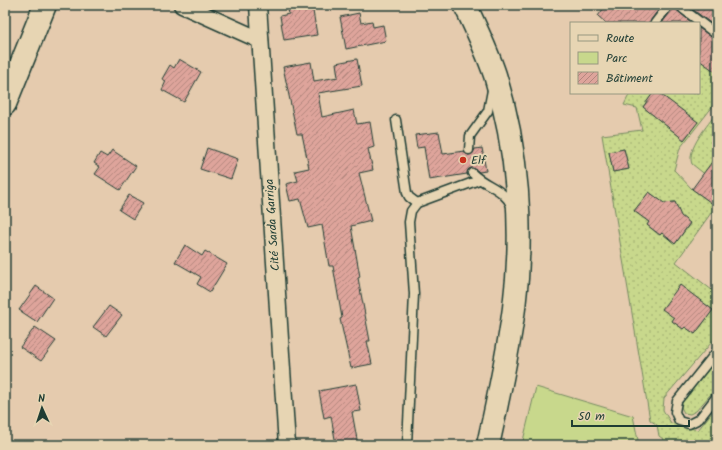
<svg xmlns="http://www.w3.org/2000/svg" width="722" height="450" viewBox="0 0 722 450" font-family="Kalam,sans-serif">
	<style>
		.grass { fill: url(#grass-dots); stroke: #748a60; fill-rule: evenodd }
		.green { fill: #c8d88c; stroke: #748a60 }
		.building { fill: url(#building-hatch); stroke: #1f3d34 }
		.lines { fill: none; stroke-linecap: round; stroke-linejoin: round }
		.lane-casing { stroke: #1f3d34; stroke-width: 11 }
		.street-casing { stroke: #1f3d34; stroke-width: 19 }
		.secondary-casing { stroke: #1f3d34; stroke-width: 25 }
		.primary-casing { stroke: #1f3d34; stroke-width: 25 }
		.lane { stroke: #e7d5b3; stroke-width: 8 }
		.street { stroke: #e7d5b3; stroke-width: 16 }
		.secondary { stroke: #e7d5b3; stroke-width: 22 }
		.primary { stroke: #e7d5b3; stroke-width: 22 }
		.poi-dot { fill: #c8321e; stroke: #e7d5b3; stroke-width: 1.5 }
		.labels { text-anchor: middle; stroke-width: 4; stroke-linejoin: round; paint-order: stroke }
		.poi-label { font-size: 12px; fill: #1f3d34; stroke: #e7d5b3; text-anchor: start }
		.street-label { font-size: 12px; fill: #1f3d34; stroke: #e7d5b3 }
	</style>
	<defs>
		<pattern id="grass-dots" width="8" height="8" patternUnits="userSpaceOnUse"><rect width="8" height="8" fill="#c8d88c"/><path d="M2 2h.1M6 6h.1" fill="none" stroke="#abba79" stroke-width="1.8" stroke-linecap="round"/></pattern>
		<pattern id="building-hatch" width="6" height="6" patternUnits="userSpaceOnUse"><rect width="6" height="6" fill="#dea49b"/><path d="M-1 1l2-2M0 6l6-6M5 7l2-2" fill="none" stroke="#b3877f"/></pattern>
	</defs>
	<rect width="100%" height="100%" fill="#e5cbae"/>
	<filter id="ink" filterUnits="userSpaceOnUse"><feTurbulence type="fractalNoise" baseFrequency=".025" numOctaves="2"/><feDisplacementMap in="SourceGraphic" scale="8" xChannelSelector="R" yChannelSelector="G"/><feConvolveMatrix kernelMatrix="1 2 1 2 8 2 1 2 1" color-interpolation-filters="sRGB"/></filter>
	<g filter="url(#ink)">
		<g class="grass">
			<path d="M708 55 717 73V101L680 148 674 170 692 189 716 206 676 262 717 294V336L664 398 663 410 671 423 698 430 717 406V445H671L659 436 657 425 650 420 602 135 642 130 637 108 624 105 630 93H636L639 95 640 93H653L643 107 684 140 697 122 659 93H699V66ZM624 149 629 169 613 172 609 152ZM649 192 668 206 671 202H675L677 207 674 211 690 224 675 244 662 233 659 235 647 225 649 222 634 211ZM705 304 713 310 695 334 685 327 683 329 672 321 674 318 701 309Z"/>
			<path d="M717 112V184L692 164C686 149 708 125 717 112Z"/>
			<polygon points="717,359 717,387 696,411 690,414 684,413 681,407 683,401"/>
		</g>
		<polygon class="green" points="536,387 633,416 639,445 522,445"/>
		<g class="building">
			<polygon points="287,5 312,5 317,35 284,40 280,16 289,14"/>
			<polygon points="606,5 662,5 651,20 650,23 606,23 598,16"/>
			<polygon points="687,5 717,5 717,28"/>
			<polygon points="674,7 680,13 692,23 662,23"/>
			<polygon points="359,13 361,23 372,21 373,27 383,25 386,41 346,49 340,17"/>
			<polygon points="699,28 714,39 717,40 717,73 699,60"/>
			<polygon points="179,59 201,72 184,102 162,90 166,81 162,79 170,65 174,68"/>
			<polygon points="357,59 362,86 318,93 322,117 354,110 357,124 370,122 374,147 368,149 373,170 359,173 371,221 351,226 360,277 358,278 370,341 367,341 372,364 351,368 340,319 342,318 333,266 329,266 322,225 308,228 300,199 290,201 286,184 298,181 295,171 309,168 302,134 297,134 283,67 311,62 314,81 338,77 336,63"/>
			<polygon points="653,93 659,93 698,122 684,140 643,107"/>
			<polygon points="439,132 443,154 464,151 466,154 469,155 473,153 475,149 482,148 486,171 479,172 475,169 471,168 468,170 467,174 429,180 424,147 417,148 415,135"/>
			<polygon points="207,148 238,159 231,179 200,169"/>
			<polygon points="624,149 629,169 613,172 609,152"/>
			<polygon points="112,150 136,166 120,190 95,174 100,167 94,163 100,153 107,157"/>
			<polygon points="717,155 717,207 692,189"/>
			<polygon points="649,192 664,203 675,202 681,216 690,223 675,244 662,233 660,235 647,225 649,222 634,211"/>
			<polygon points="129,195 143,203 133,219 119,210"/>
			<polygon points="185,245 202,256 205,251 227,264 210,292 197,284 201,277 175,262"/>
			<polygon points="680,285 713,310 695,334 685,327 683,329 672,321 674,318 662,309"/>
			<polygon points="36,286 53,298 37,322 19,310"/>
			<polygon points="109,306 122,315 106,336 93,327"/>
			<polygon points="35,327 56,341 41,361 20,347"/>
			<polygon points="356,384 361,411 352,412 358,445 336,445 331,416 324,418 319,391"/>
		</g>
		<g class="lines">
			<g class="lane-casing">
				<g id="lane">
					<polyline points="679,5 683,9 717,35"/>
					<polyline points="655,23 669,5"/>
					<polyline points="396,120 407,193 409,197 417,203"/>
					<polyline points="469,150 470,136 488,111 492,90"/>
					<path d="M472 173C486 187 503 187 512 207"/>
					<polyline points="717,351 677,401 675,412 679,421 689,424 699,419 717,396"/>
					<polyline points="407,445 414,294 409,222 411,211 417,203 479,180"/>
				</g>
			</g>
			<g class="street-casing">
				<g id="street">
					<polyline points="182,5 260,40"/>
					<polyline points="258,5 287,445"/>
				</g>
			</g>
			<g class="secondary-casing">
				<polyline id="secondary" points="5,104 45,5"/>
			</g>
			<g class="primary-casing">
				<path id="primary" d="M465 5C476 28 487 51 495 75 518 149 524 231 514 308 508 354 498 400 488 445"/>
			</g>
			<use href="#lane" class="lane"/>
			<use href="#street" class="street"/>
			<use href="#secondary" class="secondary"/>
			<use href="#primary" class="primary"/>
		</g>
	</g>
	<circle class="poi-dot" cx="463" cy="160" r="4"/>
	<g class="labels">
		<g class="poi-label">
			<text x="471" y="164">Elf</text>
		</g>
		<g class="street-label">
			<text transform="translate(272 225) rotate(-94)" y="4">Cité Sarda Garriga</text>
		</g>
	</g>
	<rect width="722" height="450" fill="none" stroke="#e7d5b3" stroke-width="20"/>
	<rect x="10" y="10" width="702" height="430" fill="none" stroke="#1f3d34" stroke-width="1.5" filter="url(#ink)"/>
	<rect x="570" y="22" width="130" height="72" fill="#e7d5b3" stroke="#979880"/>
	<rect x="578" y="35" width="20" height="6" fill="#e7d5b3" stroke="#979880"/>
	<text x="606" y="42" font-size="12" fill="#1f3d34">Route</text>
	<rect x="578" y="52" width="20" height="12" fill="#c8d88c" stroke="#979880"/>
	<text x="606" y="62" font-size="12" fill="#1f3d34">Parc</text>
	<rect x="578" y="72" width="20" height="12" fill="url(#building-hatch)" stroke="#979880"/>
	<text x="606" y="82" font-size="12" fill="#1f3d34">Bâtiment</text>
	<g transform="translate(42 408) rotate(357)" stroke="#e7d5b3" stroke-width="3" paint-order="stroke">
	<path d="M0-3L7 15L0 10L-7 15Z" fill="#1f3d34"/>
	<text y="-6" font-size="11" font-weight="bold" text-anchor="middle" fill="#1f3d34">N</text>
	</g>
	<path d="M572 420v6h117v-6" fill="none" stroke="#1f3d34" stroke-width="2"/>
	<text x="578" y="420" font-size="12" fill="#1f3d34" stroke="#e7d5b3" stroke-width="3" paint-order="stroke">50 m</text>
</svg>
